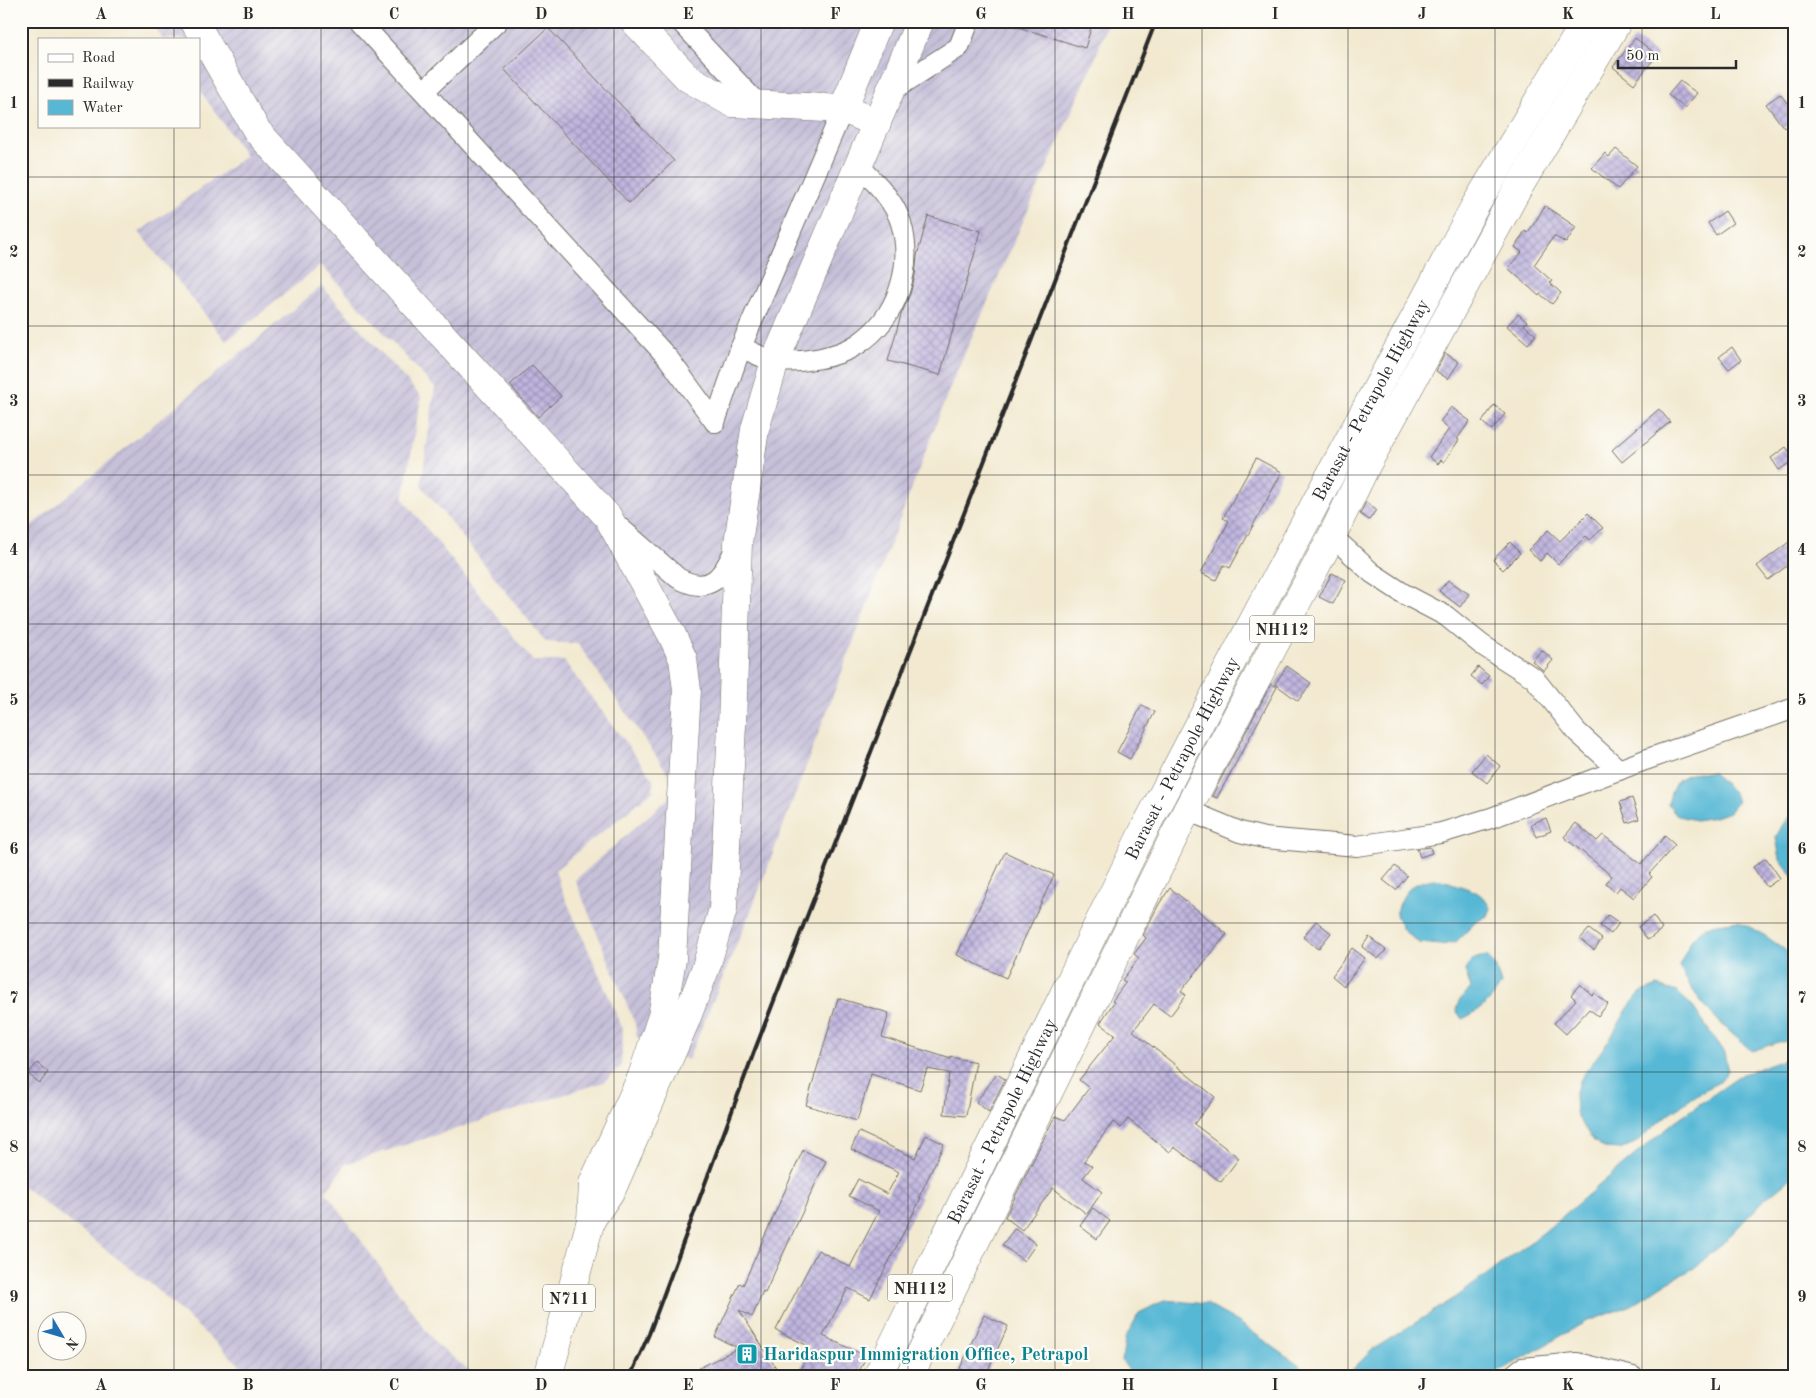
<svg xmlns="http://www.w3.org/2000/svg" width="1816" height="1398" viewBox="0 0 1816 1398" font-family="'Old Standard TT',serif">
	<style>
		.industrial { fill: url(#industrial-furrows) }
		.water { fill: #57b8d5; stroke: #417280 }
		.building { fill: url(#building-cross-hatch) }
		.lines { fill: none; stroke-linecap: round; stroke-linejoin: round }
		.minor-casing { stroke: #716e65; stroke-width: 22 }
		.highway-casing { stroke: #716e65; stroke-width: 29 }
		.minor { stroke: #fff; stroke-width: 20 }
		.highway { stroke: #fff; stroke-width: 28 }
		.rail { stroke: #2b2b2b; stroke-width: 4 }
		.grid { fill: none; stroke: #2b2b2b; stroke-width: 1; stroke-opacity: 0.55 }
		.labels { text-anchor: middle; stroke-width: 4.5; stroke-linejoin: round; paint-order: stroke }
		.shield { fill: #fdfcf7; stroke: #6a6a68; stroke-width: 1 }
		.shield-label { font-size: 16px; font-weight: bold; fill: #2b2b2b }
		.street-label { font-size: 18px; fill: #2b2b2b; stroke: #fdfcf7 }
		.culture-label { font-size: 18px; font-weight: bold; fill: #0d838f; stroke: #fdfcf7; text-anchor: start }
		.neatline { fill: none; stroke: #2b2b2b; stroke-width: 2 }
		.grid-label { font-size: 16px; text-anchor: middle; font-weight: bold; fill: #2b2b2b }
	</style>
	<defs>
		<pattern id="industrial-furrows" width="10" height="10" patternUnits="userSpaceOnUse" patternTransform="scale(1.25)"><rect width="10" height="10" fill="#c6c0d9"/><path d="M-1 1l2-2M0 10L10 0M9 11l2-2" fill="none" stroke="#aaa5ba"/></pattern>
		<pattern id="building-cross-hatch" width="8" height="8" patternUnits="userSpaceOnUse" patternTransform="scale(1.25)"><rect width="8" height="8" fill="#bfb5df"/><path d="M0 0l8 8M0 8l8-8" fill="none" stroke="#9b93b5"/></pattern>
	</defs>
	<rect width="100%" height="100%" fill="#fdfcf7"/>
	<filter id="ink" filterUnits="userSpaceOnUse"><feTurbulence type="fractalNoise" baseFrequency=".02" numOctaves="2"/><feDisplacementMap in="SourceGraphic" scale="10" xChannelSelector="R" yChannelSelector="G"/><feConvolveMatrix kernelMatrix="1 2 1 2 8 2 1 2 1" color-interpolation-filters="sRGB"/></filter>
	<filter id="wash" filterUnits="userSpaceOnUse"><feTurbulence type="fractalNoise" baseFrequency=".0096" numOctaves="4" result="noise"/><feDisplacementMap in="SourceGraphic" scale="20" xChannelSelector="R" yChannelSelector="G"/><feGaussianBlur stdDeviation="1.12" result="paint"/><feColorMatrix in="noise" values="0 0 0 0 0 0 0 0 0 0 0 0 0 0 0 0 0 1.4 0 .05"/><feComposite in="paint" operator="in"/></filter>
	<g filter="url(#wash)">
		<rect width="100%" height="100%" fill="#f2e9d0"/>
		<g class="industrial">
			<polygon points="151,21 1108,21 1095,59 952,382 754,903 688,1060 637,1037 635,1024 575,880 669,798 670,776 578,644 546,642 421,485 435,388 321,265 226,341 139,232 246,156 199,89 199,39 163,39"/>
			<polygon points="322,286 421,397 403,499 533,661 564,661 653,779 653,791 555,870 560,886 623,1029 621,1066 604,1082 345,1164 326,1192 435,1343 477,1377 253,1377 152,1285 21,1185 21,534"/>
		</g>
		<g class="water">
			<path d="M1698 772 1713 773 1734 793 1737 802 1729 812 1715 817 1696 820 1678 816 1668 804C1674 781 1675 778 1698 772Z"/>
			<polygon points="1795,811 1795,879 1780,859 1776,837 1785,821"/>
			<path d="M1434 879C1442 880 1447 881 1454 884 1471 890 1481 890 1490 908L1487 916 1476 922 1456 942 1441 945 1419 943 1403 930 1396 915C1403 892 1409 883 1434 879Z"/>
			<path d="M1738 921 1761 933 1784 949 1795 961V1041L1778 1042 1752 1051C1720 1024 1698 1004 1679 966L1692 939 1706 926Z"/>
			<path d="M1487 956 1496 968 1501 984C1492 1001 1480 1011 1462 1019L1456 1010 1459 1001 1471 988 1465 971C1469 959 1475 958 1487 956Z"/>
			<polygon points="1657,986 1677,992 1693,1007 1724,1053 1728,1071 1719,1082 1701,1092 1666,1116 1635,1143 1621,1149 1604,1148 1594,1141 1582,1125 1576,1112 1575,1093 1582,1077 1610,1039 1628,1008 1640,993"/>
			<polygon points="1795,1056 1795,1175 1767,1197 1720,1246 1694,1268 1664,1284 1632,1305 1585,1322 1490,1377 1345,1377 1372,1350 1458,1296 1544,1232 1675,1121 1743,1074"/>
			<polygon points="1165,1300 1206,1304 1240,1323 1315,1377 1134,1377 1122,1361 1125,1339 1139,1313"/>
		</g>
		<g id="blocks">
			<g class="building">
				<polygon points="1009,21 1093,21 1085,48 1009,24"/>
				<polygon points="548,28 674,161 629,203 504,69"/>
				<polygon points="1635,38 1657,55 1634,84 1613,67"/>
				<polygon points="1680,81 1697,93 1685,108 1668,95"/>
				<polygon points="1780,94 1795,113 1795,120 1784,128 1766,104"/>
				<polygon points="1616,149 1637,166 1618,189 1592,168 1605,153 1609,157"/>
				<polygon points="1545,206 1576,227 1566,243 1554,236 1534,265 1552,281 1550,283 1561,293 1552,304 1540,294 1539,296 1508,268 1522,252 1515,247 1525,231 1528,233"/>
				<polygon points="1725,211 1733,223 1716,235 1708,223"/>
				<polygon points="928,216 981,231 940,375 888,361 901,315 910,294 915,276 917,256"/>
				<polygon points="1518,314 1527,322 1524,325 1536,335 1528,344 1507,326"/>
				<polygon points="1732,347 1741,360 1729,369 1719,357"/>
				<polygon points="1445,353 1459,362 1448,379 1436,371"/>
				<polygon points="532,365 561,396 538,417 510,385"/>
				<polygon points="1494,405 1505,414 1492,430 1482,422"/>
				<polygon points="1451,407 1470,421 1457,439 1459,440 1444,462 1441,460 1438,464 1429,457 1449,429 1440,422"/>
				<polygon points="1659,409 1670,422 1622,462 1612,450"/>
				<polygon points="1786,447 1795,459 1779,470 1771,458"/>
				<polygon points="1256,458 1282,472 1230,568 1224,565 1216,580 1201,573 1229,521 1223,518"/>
				<polygon points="1366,502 1376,510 1369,520 1360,514"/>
				<polygon points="1588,513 1603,528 1590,540 1586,536 1558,564 1547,553 1540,561 1528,550 1548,530 1560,541"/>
				<polygon points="1510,542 1520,553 1503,570 1493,560"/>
				<polygon points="1789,542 1795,549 1795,560 1768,580 1757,566"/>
				<polygon points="1332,573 1346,580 1333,604 1319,597"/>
				<polygon points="1448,580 1469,594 1460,607 1439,591"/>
				<polygon points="1542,650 1553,660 1544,671 1532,661"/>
				<polygon points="1287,666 1311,683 1298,701 1275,684"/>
				<polygon points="1478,667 1489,676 1482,685 1471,676"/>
				<polygon points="1271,684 1277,687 1217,798 1212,796"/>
				<polygon points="1142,705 1155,712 1130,759 1117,752"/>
				<polygon points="1486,754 1500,766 1487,783 1472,771"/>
				<polygon points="1632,798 1639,819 1627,823 1620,802"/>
				<polygon points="1546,818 1551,831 1536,837 1531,824"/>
				<polygon points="1576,823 1597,841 1603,835 1641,864 1665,836 1675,845 1649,874 1652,877 1634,898 1620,887 1616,892 1606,883 1612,876 1564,837"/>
				<polygon points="1430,847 1432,853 1420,857 1417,849"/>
				<polygon points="1005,852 1054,875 1006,978 957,955"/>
				<polygon points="1766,858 1780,878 1767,887 1753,867"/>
				<polygon points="1395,866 1407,876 1396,890 1383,880"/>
				<polygon points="1170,888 1227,934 1181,991 1186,995 1170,1016 1154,1004 1133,1031 1215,1097 1194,1124 1239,1158 1221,1182 1174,1147 1170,1152 1128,1119 1121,1128 1113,1122 1084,1161 1092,1166 1083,1178 1102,1192 1087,1214 1053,1188 1022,1230 1005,1217 1055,1116 1065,1120 1089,1088 1079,1080 1115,1035 1100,1023 1114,1002 1112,1001 1126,982 1122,980 1139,958 1134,954 1146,938 1143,935 1159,904"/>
				<polygon points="1608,915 1619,923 1611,934 1600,926"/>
				<polygon points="1653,916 1662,929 1648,940 1638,927"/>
				<polygon points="1316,921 1331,933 1318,949 1303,937"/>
				<polygon points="1589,929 1602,939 1594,950 1580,939"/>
				<polygon points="1369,937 1386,950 1378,959 1362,947"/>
				<polygon points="1352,948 1365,958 1344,986 1332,976"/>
				<polygon points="1580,984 1592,995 1594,993 1608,1004 1598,1016 1589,1009 1566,1034 1554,1023 1576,1000 1571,995"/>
				<polygon points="838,998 889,1013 882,1037 951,1059 951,1057 976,1062 966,1116 944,1114 949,1073 927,1069 920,1090 871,1074 857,1121 806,1105"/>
				<polygon points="37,1063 48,1072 40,1083 28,1074"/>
				<polygon points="997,1074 1005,1079 989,1112 976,1102"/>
				<polygon points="859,1132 915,1158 926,1135 944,1144 919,1197 921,1198 870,1299 848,1288 823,1336 866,1356 857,1377 797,1377 810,1347 776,1330 818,1250 850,1267 879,1211 849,1196 858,1179 887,1194 899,1172 851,1149"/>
				<polygon points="803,1150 826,1161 765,1293 763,1292 752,1317 739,1310 782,1377 682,1377 738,1348 715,1337 740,1283 743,1285"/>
				<polygon points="1093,1208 1110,1221 1097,1239 1080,1226"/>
				<polygon points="1015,1228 1036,1244 1024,1261 1002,1245"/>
				<polygon points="984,1315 1008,1326 985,1377 956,1377"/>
			</g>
		</g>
	</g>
	<g filter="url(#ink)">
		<use href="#blocks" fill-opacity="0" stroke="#716e65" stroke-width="1"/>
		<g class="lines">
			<g class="minor-casing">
				<g id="minor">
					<polyline points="359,21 668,358 715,422"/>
					<polyline points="680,21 758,104"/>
					<polyline points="424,91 498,21"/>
					<polyline points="890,92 959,47 969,21"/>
					<path d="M741 347C752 352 765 360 777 361 801 363 837 358 858 344 897 318 914 268 901 223 894 200 875 182 859 166"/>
					<polyline points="715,422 741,347 843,109"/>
					<path d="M618 526 678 578C710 596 723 576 735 549"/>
					<polyline points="1332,536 1372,573 1404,594 1446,616 1482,645 1534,678 1577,732 1619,770"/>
					<polyline points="1187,810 1240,832 1264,838 1357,846 1416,837 1441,833 1491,818 1645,760 1795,708"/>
					<polyline points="1511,1377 1522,1368 1577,1363 1633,1377"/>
				</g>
			</g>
			<g class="highway-casing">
				<g id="highway">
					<polyline points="194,21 257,131 608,517 672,635 683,659 687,690 672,959 662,1016 642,1076 593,1183 591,1220 548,1377"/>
					<polyline points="634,21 688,78 732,103 843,109 877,123"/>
					<polyline points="843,109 879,21"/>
					<polyline points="591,1220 612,1189 685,1022 706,967 723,909 732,725 738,543 755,429 775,361 920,21"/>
					<path id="s1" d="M877 1377 1145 828 1238 650 1335 466 1475 206 1586 21"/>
					<polyline points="909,1377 1187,810 1332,536 1367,464 1517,190 1618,21"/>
				</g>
			</g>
			<use href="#minor" class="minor"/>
			<use href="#highway" class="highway"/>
			<polyline class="rail" points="630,1377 649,1334 754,1052 1156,21"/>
		</g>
	</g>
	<path class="grid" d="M174 21V39M321 21V1377M468 21V1377M614 21V1377M761 21V1377M908 21V1377M1055 21V1377M1202 21V1377M1348 21V1377M1495 21V1377M1642 21V1377M174 126V1377M21 177H1795M21 326H1795M21 475H1795M21 624H1795M21 774H1795M21 923H1795M21 1072H1795M21 1221H1795"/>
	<defs>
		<g id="building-square" transform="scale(1.125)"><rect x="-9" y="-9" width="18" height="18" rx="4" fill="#0f9aa8" stroke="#fdfcf7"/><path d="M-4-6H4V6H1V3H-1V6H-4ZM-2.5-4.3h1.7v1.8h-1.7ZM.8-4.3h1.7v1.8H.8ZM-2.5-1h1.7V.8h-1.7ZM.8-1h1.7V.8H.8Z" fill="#fff"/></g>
	</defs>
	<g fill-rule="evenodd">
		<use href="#building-square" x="747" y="1354"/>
	</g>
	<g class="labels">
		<g class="shield">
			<rect x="1249.5" y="615.5" width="65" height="27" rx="4"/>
			<rect x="887.5" y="1274.5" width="65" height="27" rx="4"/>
			<rect x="543" y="1284.5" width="52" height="27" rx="4"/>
		</g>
		<g class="shield-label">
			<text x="1282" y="635">NH112</text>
			<text x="920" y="1294">NH112</text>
			<text x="569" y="1304">N711</text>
		</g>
		<g class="street-label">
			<text dy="6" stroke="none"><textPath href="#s1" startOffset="1095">Barasat - Petrapole Highway</textPath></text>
			<text dy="6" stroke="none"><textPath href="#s1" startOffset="690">Barasat - Petrapole Highway</textPath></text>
			<text dy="6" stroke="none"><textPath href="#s1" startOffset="285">Barasat - Petrapole Highway</textPath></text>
		</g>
		<g class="culture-label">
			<text x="763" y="1360">Haridaspur Immigration Office, Petrapol</text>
		</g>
	</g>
	<rect width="1816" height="1398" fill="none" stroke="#fdfcf7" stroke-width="55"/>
	<rect x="38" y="38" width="162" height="90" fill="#fdfcf7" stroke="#a9a8a5"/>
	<rect x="48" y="54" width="25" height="8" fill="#ffffff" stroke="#a9a8a5"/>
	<text x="82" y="62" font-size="15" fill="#2b2b2b">Road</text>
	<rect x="48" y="79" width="25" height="8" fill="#2b2b2b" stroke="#a9a8a5"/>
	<text x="82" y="88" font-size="15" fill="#2b2b2b">Railway</text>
	<rect x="48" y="100" width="25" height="15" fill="#57b8d5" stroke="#a9a8a5"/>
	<text x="82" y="112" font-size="15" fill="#2b2b2b">Water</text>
	<g transform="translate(62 1336) rotate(128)"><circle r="24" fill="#fdfcf7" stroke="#a9a8a5"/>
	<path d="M0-4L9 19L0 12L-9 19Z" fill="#1f6fb2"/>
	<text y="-8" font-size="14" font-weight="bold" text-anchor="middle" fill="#2b2b2b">N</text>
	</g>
	<path d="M1618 60v8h118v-8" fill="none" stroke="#2b2b2b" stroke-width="2.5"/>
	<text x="1626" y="60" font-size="15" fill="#2b2b2b" stroke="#fdfcf7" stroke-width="4" paint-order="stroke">50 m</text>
	<rect x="28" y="28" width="1760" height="1342" class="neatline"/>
	<g class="grid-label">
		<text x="101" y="19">A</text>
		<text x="248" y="19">B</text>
		<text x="394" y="19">C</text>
		<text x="541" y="19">D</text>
		<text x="688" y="19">E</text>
		<text x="835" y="19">F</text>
		<text x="981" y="19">G</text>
		<text x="1128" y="19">H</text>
		<text x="1275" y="19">I</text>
		<text x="1422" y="19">J</text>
		<text x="1568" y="19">K</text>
		<text x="1715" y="19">L</text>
		<text x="14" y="108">1</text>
		<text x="1802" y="108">1</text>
		<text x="14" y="257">2</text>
		<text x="1802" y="257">2</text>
		<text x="14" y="406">3</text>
		<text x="1802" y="406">3</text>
		<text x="14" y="555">4</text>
		<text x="1802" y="555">4</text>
		<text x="14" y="705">5</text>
		<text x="1802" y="705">5</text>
		<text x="14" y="854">6</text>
		<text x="1802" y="854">6</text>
		<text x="14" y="1003">7</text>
		<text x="1802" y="1003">7</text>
		<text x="14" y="1152">8</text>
		<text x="1802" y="1152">8</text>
		<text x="14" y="1302">9</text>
		<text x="1802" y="1302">9</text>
		<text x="101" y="1390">A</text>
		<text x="248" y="1390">B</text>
		<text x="394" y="1390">C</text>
		<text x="541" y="1390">D</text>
		<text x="688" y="1390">E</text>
		<text x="835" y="1390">F</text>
		<text x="981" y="1390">G</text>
		<text x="1128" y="1390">H</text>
		<text x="1275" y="1390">I</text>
		<text x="1422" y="1390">J</text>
		<text x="1568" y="1390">K</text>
		<text x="1715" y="1390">L</text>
	</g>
</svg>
